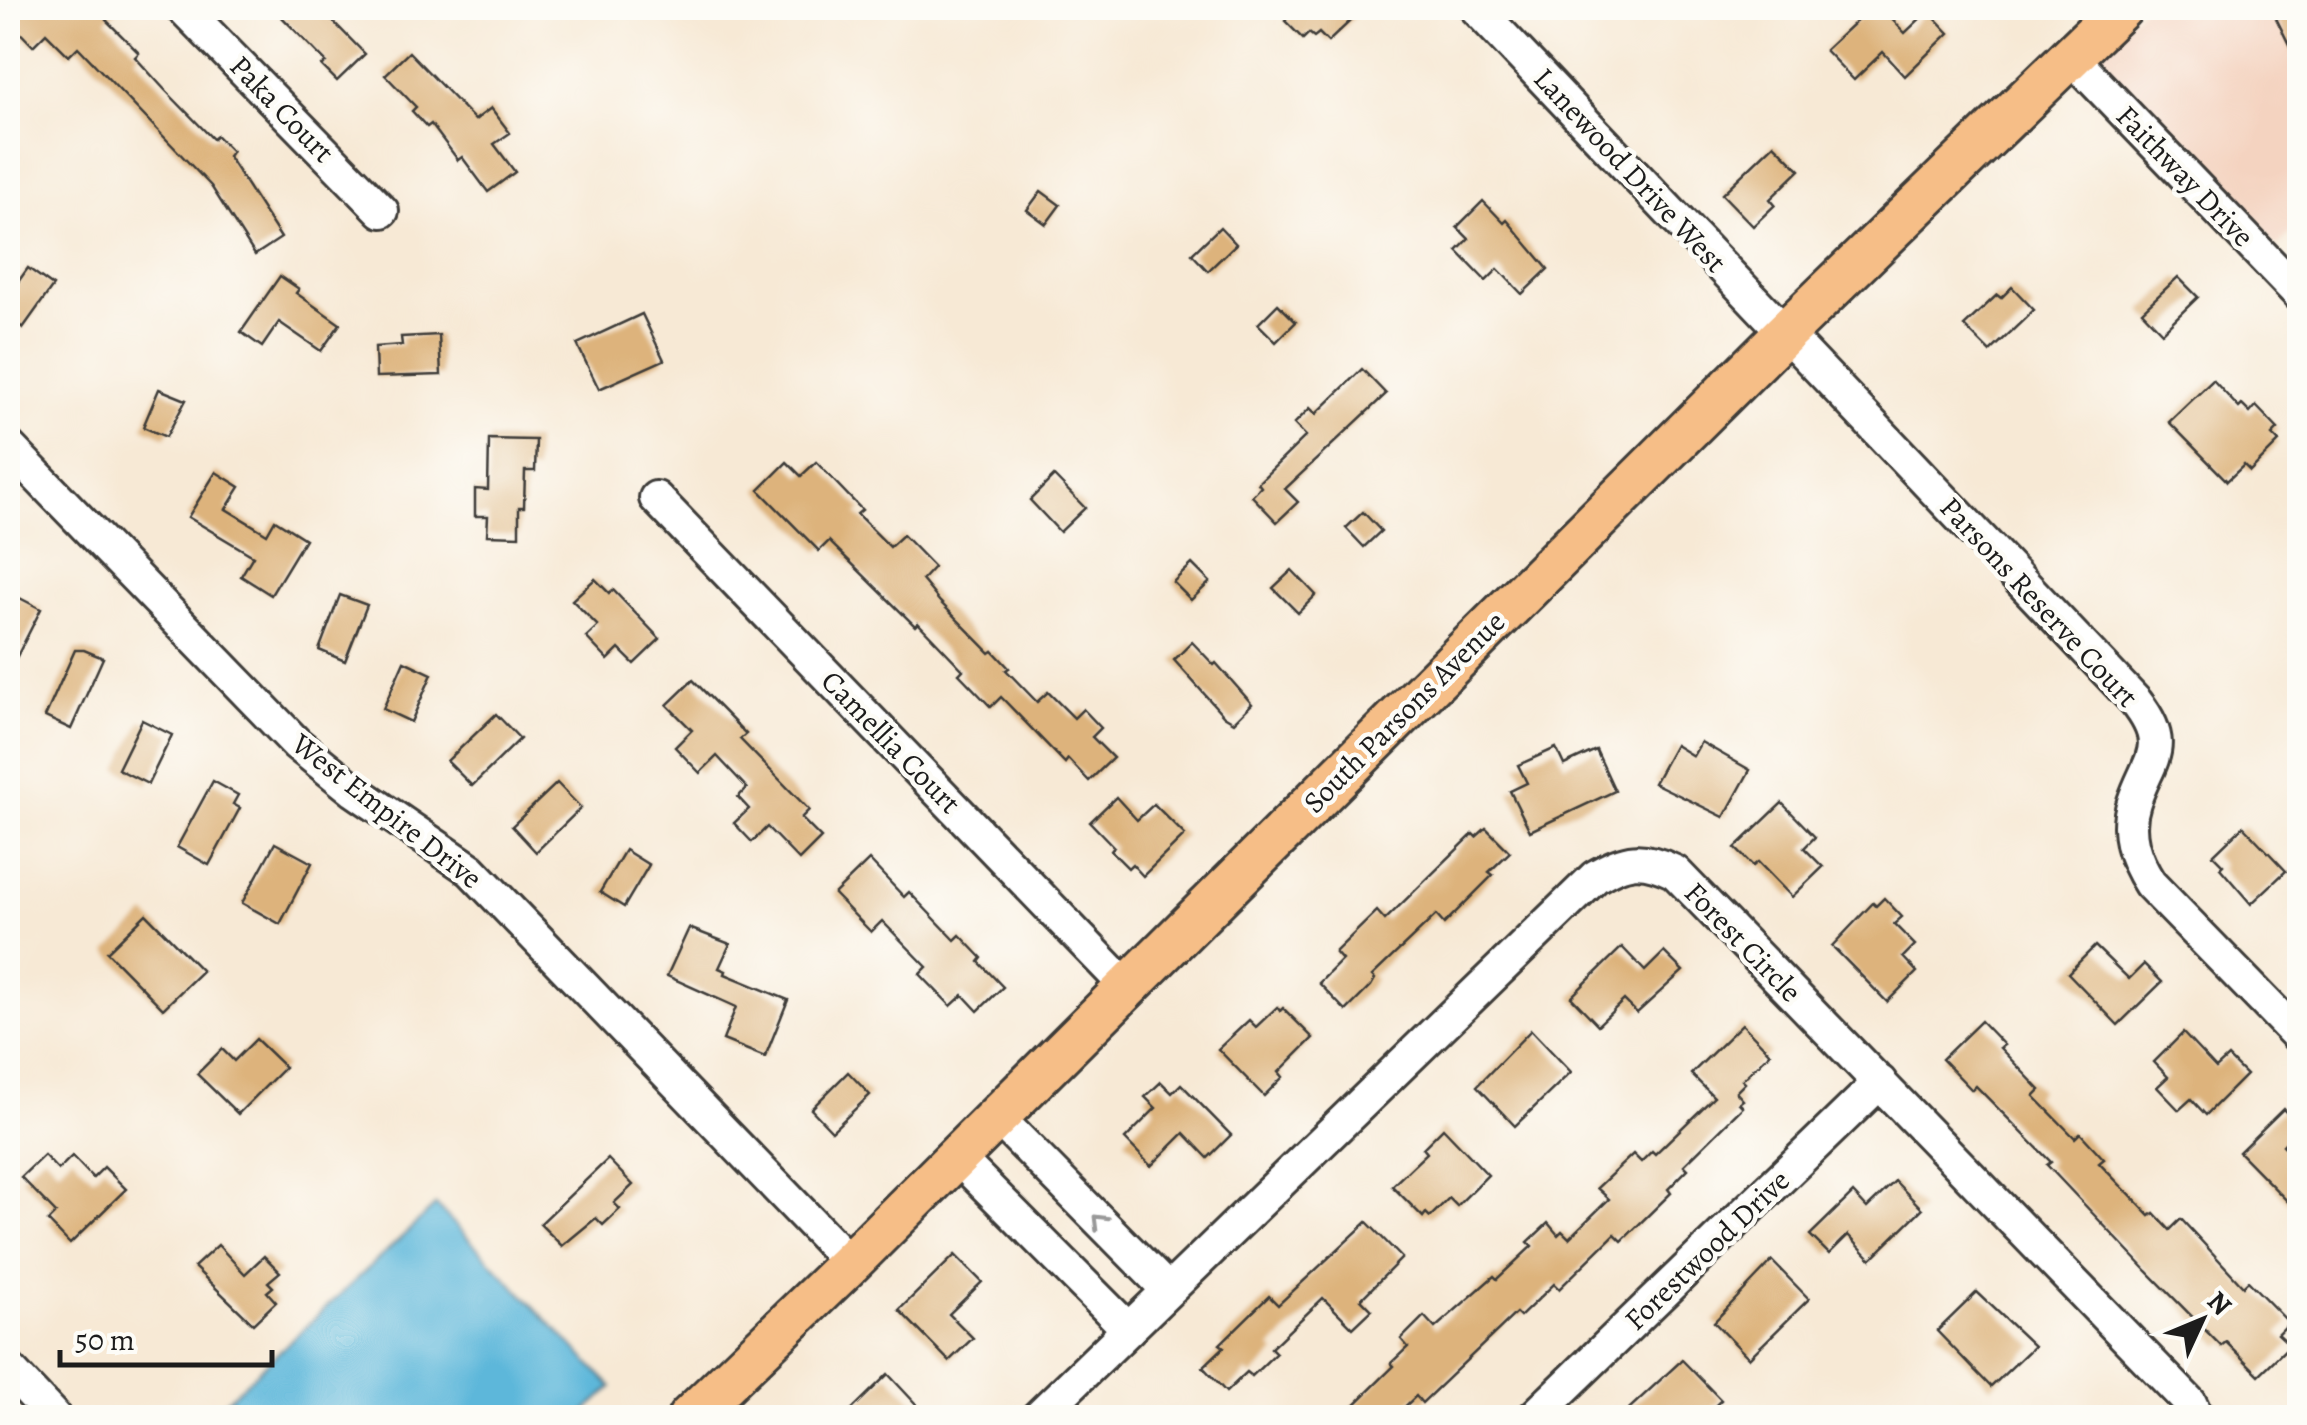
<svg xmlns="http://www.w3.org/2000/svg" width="2307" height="1425" viewBox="0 0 2307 1425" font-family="Alegreya,serif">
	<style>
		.built { fill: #f4d3c0 }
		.water { fill: #5db7da; stroke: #3c6a7b; stroke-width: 2.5 }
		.building { fill: #ddb37c }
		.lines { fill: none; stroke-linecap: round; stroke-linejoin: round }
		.minor-casing { stroke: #3d3b38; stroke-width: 38 }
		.major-casing { stroke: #3d3b38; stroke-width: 48 }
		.minor { stroke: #fff; stroke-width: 32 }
		.major { stroke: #f6be87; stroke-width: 42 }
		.oneway { stroke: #999 }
		.labels { text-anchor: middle; stroke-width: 9; stroke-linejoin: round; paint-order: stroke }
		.street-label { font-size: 30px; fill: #1c1c1c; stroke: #fdfcf7 }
	</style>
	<rect width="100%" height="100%" fill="#fdfcf7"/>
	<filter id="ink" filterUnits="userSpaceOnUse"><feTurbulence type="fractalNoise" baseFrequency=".01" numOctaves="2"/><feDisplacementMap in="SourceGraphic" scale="20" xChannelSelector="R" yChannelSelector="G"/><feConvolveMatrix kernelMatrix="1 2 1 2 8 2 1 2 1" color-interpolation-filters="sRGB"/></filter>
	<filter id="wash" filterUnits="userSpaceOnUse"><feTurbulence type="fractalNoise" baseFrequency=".0048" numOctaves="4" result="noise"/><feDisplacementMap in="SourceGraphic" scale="40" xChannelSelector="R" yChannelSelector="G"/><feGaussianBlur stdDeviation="2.25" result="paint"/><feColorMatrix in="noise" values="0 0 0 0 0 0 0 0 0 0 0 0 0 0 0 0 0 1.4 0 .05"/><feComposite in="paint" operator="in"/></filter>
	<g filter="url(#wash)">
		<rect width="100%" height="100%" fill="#f7e9d5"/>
		<polygon class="built" points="2142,8 2299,8 2299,225 2277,247 2093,57"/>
		<polygon class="water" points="436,1205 612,1387 580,1417 209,1417"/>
		<g id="blocks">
			<g class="building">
				<polygon points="22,8 119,8 106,20 139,53 135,57 165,90 213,139 217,136 232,151 228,156 281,238 255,255 211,186 78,47 69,56 46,33 33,46 10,22"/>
				<polygon points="273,8 320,8 365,54 337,81 322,66 326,62"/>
				<polygon points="1285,8 1364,8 1328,42 1319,33 1314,37 1309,33 1303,39 1285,21 1291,14"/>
				<polygon points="1870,8 1881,8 1905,33 1928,11 1949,33 1905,76 1883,52 1854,80 1825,50"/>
				<polygon points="2292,8 2300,8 2300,67 2275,16"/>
				<polygon points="409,52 475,120 491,108 510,133 494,144 515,172 488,192 462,157 458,160 431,124 427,127 412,111 416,107 385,75"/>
				<polygon points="1774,144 1800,170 1770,199 1775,205 1753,226 1722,194"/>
				<polygon points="1041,191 1060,205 1046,224 1027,210"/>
				<polygon points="1483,201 1504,223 1507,220 1548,269 1522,294 1498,269 1486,281 1457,251 1469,239 1457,227"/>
				<polygon points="1220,227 1236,244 1208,271 1192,254"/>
				<polygon points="28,268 53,286 23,328 8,317 8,296"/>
				<polygon points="280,276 299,289 296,293 340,324 321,351 279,322 262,347 241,332"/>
				<polygon points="2178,277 2198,297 2162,332 2142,311"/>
				<polygon points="2012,287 2034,310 1990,352 1964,326 1997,295 2001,298"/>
				<polygon points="1278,304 1296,322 1276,342 1258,324"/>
				<polygon points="642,314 664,360 599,389 577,344"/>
				<polygon points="439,335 441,375 376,377 375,347 402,345 401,337"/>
				<polygon points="1362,369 1386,394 1285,489 1298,502 1277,522 1252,496 1261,487 1258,483 1306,436 1294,424 1310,408 1316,414"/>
				<polygon points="2213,380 2239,408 2242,405 2250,413 2256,406 2278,429 2272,435 2279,442 2250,471 2244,465 2227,481 2169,422"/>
				<polygon points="159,389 186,400 166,437 143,427"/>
				<polygon points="489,439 536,440 535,471 525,471 524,507 519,507 519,536 487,535 488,516 475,516 475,489 488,490"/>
				<polygon points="787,462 801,476 816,462 862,510 857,514 890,547 903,535 934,567 922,580 940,602 990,653 993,651 1009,668 1006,670 1037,702 1048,692 1074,718 1083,709 1101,728 1092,737 1113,758 1089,781 1068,759 1065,763 1001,697 991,707 959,674 963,670 918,623 915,626 829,541 819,551 759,490"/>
				<polygon points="216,472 240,487 226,509 267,534 275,520 305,539 271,595 241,576 253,556 188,517"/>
				<polygon points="1054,476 1085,508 1060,532 1030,500"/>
				<polygon points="1363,512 1381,531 1364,547 1346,528"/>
				<polygon points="1192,564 1210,582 1191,600 1173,582"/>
				<polygon points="1292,570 1316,595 1298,613 1273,588"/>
				<polygon points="595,579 609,593 613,590 660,639 634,664 619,649 608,660 586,637 598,626 572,600"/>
				<polygon points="8,592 41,609 8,674"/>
				<polygon points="340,595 367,605 345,661 319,650"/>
				<polygon points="1192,642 1214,665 1216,663 1252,704 1234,722 1224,716 1174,660"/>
				<polygon points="75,650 84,650 103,658 71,729 45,717"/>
				<polygon points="404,661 432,674 411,722 383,709"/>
				<polygon points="693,680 746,734 740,739 809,810 801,818 821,838 799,860 767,827 752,842 734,823 749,809 738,797 747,788 717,756 700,773 675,747 692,730 667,705"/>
				<polygon points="496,714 520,739 472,786 447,761"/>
				<polygon points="142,720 172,735 148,784 118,769"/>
				<polygon points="1701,742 1750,770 1724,817 1654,783 1675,745 1693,756"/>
				<polygon points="1556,748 1564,765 1596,750 1615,791 1530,831 1510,791 1527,783 1518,765"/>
				<polygon points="213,781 238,795 233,804 240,808 209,865 177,847"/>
				<polygon points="557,783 581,808 536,852 512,826"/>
				<polygon points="1116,797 1137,820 1154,804 1185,835 1143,876 1132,864 1128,868 1111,851 1114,847 1090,822"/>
				<polygon points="1782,803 1815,837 1804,848 1823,867 1792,897 1758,862 1753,866 1735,848"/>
				<polygon points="2243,826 2286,871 2251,904 2220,868 2223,865 2213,855"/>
				<polygon points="1486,828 1510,852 1489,872 1493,875 1444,924 1436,915 1372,976 1375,979 1371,986 1346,1011 1319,983 1342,960 1335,952 1377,911 1385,920 1473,834 1476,837"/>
				<polygon points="275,843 312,863 280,924 242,903"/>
				<polygon points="625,850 649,865 624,907 600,892"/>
				<polygon points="869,860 904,897 909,892 955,940 960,935 982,958 979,962 1003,987 978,1011 963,995 951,1006 920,974 927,967 882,921 871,932 834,894"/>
				<polygon points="1884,898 1902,917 1894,924 1915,945 1903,957 1917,972 1887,1002 1832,946 1873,903 1876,906"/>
				<polygon points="146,914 202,971 163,1009 107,952"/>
				<polygon points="689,928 730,944 719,968 726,971 725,974 788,1000 765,1057 723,1040 736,1007 667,976"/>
				<polygon points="2095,946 2129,979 2144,964 2162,982 2118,1025 2068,973"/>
				<polygon points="1622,947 1645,971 1664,952 1683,971 1637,1013 1624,1000 1598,1025 1571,997"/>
				<polygon points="1277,1007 1280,1011 1283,1008 1313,1038 1279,1072 1283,1077 1264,1096 1218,1049 1249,1020 1256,1027"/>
				<polygon points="1981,1021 2004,1045 2000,1048 2040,1090 2034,1096 2075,1138 2080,1133 2104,1159 2099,1163 2150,1216 2154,1213 2170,1230 2181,1219 2243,1286 2248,1281 2289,1323 2278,1334 2290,1345 2259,1375 2226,1342 2221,1346 2147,1271 2047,1165 2051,1162 1976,1086 1972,1090 1942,1059"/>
				<polygon points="1742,1024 1770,1053 1742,1080 1745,1083 1736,1092 1743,1100 1739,1103 1743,1107 1684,1165 1688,1169 1668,1189 1671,1193 1622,1241 1615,1234 1559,1289 1554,1284 1520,1317 1516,1313 1422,1403 1416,1396 1393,1418 1341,1418 1394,1366 1391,1363 1408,1347 1401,1339 1424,1316 1435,1328 1494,1276 1497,1279 1532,1246 1528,1242 1548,1223 1558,1235 1562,1231 1569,1238 1609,1199 1597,1188 1633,1154 1641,1162 1652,1151 1655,1154 1714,1097 1691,1074"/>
				<polygon points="1531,1030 1571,1072 1515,1126 1477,1086"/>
				<polygon points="2183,1033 2216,1068 2228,1057 2246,1075 2206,1115 2191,1099 2179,1110 2157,1087 2168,1077 2154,1062"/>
				<polygon points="256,1039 285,1067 238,1114 197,1074 222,1049 234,1061"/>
				<polygon points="848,1072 870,1095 832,1131 811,1109"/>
				<polygon points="1161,1082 1172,1093 1181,1084 1231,1135 1208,1158 1184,1133 1151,1166 1125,1139 1156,1108 1145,1097"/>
				<polygon points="2283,1109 2300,1127 2283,1145 2300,1162 2300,1214 2239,1152"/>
				<polygon points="1443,1128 1488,1175 1457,1206 1449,1198 1430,1217 1426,1213 1423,1217 1392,1186 1427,1153 1423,1148"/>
				<polygon points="44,1155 58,1170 72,1156 93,1178 104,1167 126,1189 70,1244 48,1221 56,1213 21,1177"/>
				<polygon points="608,1159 633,1185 614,1203 620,1209 603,1225 596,1218 562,1246 540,1224"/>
				<polygon points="1895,1181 1922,1209 1871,1259 1848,1235 1829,1254 1810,1235 1853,1193 1867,1208"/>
				<polygon points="1367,1222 1402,1258 1361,1299 1372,1310 1353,1328 1323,1298 1271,1348 1276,1353 1252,1376 1247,1372 1226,1392 1203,1367 1224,1347 1220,1344 1269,1296 1278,1305"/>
				<polygon points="218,1245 245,1274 264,1256 280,1272 268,1282 273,1287 267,1292 276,1302 253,1324 194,1267"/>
				<polygon points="955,1255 982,1282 949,1314 973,1338 949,1361 899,1310"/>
				<polygon points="1772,1261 1809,1299 1749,1358 1714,1322"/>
				<polygon points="1977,1292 2034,1346 1991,1387 1937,1331"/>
				<polygon points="1682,1360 1721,1400 1703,1418 1619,1418"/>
				<polygon points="888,1374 929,1418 843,1418"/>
			</g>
		</g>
	</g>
	<g filter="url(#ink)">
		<use href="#blocks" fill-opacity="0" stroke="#3d3b38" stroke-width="2.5"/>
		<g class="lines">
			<g class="minor-casing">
				<g id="minor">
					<polyline points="183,8 382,211"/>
					<path d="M1476 8 2136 702C2172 748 2148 759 2134 802 2124 832 2134 859 2150 884L2300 1038"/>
					<polyline points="2071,57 2300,295"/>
					<polyline points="8,446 297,744 354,790 471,870 850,1263"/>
					<polyline points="656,498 1127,987"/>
					<polyline points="997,1117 1168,1290"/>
					<polyline points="957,1157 1128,1329"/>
					<polyline points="8,1368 55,1418"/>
					<path d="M1037 1418 1595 877C1626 858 1642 856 1675 872L2190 1403 2197 1418"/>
					<polyline points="1533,1418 1880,1082"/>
				</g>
			</g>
			<g class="major-casing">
				<polyline id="major" points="689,1418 850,1263 1785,333 2121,8"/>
			</g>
			<use href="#minor" class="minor"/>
			<use href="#major" class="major"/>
		</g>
		<defs><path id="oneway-chevron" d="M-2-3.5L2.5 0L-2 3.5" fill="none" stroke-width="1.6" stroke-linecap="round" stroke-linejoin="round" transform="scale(2.5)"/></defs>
		<use class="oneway" href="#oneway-chevron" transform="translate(1099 1221) rotate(-135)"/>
	</g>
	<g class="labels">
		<g class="street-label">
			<text transform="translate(282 109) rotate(46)" y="10">Paka Court</text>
			<text transform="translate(1630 170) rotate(47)" y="10">Lanewood Drive West</text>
			<text transform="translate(2185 176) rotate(46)" y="10">Faithway Drive</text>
			<text transform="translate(2039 602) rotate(47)" y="10">Parsons Reserve Court</text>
			<text transform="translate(1404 712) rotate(-45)" y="10">South Parsons Avenue</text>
			<text transform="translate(891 742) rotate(46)" y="10">Camellia Court</text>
			<text transform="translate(387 811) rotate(38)" y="10">West Empire Drive</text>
			<text transform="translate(1743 942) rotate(46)" y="10">Forest Circle</text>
			<text transform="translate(1707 1250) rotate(-44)" y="10">Forestwood Drive</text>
		</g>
	</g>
	<rect width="2307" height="1425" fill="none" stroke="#fdfcf7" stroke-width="40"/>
	<g transform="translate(2202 1320) rotate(46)" stroke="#fdfcf7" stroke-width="8" paint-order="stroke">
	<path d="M0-8L18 38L0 25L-18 38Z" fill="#1c1c1c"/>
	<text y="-15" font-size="28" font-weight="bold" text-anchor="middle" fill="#1c1c1c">N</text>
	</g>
	<path d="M60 1350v15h212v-15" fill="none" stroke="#1c1c1c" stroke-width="5"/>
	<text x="75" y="1350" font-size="30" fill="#1c1c1c" stroke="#fdfcf7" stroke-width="8" paint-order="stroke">50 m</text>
</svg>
